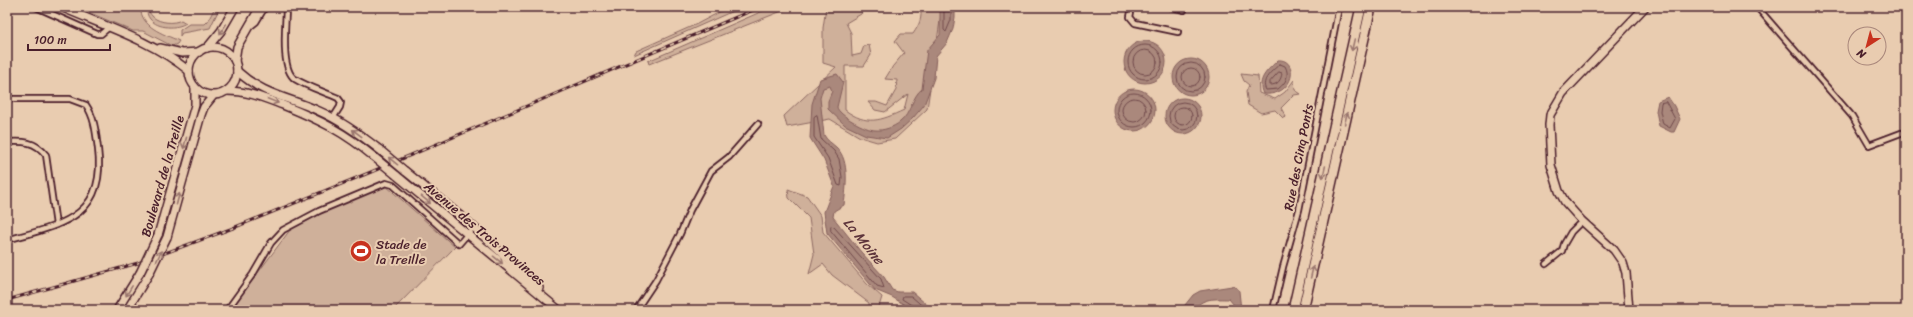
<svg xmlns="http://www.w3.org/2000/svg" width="1913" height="317" viewBox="0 0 1913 317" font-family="Sriracha,sans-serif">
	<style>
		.green { fill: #cfb09a; stroke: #8c6862 }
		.water { fill: #aa887b; stroke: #845e5b }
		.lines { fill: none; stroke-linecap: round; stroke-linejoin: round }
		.shore { stroke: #70494b; stroke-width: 1 }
		.street-casing { stroke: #4a1f2b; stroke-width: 8 }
		.secondary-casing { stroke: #4a1f2b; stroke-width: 10 }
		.primary-casing { stroke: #4a1f2b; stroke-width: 10 }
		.highway-casing { stroke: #4a1f2b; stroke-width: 12 }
		.street { stroke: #e9ccb0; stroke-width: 4.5 }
		.secondary { stroke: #e9ccb0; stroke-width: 7 }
		.primary { stroke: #e9ccb0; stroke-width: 7 }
		.highway { stroke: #e9ccb0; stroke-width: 9 }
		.rail-casing { stroke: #4a1f2b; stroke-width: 3 }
		.rail { stroke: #e9ccb0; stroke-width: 1.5; stroke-dasharray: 4.5; stroke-linecap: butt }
		.primary-bridge-casing { stroke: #4a1f2b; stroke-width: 10; stroke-linecap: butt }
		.primary-bridge { stroke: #e9ccb0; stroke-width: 7 }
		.oneway { stroke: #9a766e }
		.labels { text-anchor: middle; stroke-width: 4; stroke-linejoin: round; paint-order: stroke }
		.street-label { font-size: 13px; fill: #4a1f2b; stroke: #e9ccb0 }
		.poi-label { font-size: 13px; fill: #4a1f2b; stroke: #e9ccb0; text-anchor: start }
		.water-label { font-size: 14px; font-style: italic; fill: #5d343b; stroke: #e9ccb0 }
	</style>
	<rect width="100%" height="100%" fill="#e9ccb0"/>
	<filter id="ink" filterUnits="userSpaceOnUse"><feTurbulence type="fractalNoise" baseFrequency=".025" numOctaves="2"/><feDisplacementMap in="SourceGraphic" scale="8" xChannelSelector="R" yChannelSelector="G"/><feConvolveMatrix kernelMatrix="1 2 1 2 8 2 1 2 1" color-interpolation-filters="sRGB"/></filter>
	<g filter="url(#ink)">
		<g class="green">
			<path d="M76 7H140C142 28 162 33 179 41L177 44 172 46 143 31H133Z"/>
			<path d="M146 7C148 10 150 14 153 17 160 23 174 24 181 20L186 23C177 29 158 29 150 19 147 16 147 11 146 7Z"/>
			<polygon points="215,7 220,7 210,28 182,33 180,36 180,30 189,24 205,24 208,21"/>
			<polygon points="729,7 742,7 634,55 636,51 697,24"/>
			<polygon points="772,7 792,7 649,64 648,61"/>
			<path d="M826 7H865L861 14 846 23 851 33 852 56 861 54 864 46 869 45 871 55 864 66H845V110C867 126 880 121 904 110L908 94 885 112 875 110 868 102H876L887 106 896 90 897 80 885 79 893 66 904 53 895 41 901 34H913C919 25 923 18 920 7H942L927 109 895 139 877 142 860 137 830 119 787 127 784 116 836 67 823 63V28Z"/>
			<polygon points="1241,74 1258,76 1259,93 1275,99 1285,92 1294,80 1295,90 1301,94 1294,95 1281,108 1286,117 1283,118 1275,110 1261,113 1248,105 1246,92 1249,85 1244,81"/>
			<polygon points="385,185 455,247 393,310 230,310 290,230 326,211"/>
			<polygon points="788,189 807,196 821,216 823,232 867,284 882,297 878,310 869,310 869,303 832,275 823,264 809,274 814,254 809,218 789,198"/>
		</g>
		<g class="water">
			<path d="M940 7H955V17L953 29 947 43 936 56 934 78 924 105 913 118 901 129 887 138 866 135 845 125 828 109V101L832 91 830 86 823 88 820 98 824 135C827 141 832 143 837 148 850 161 846 188 844 205L834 211 833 217 861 252 884 277 892 290 898 292H912L933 310H913L892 297 875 290 827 233 824 212 834 186 824 160 810 138 812 104 820 79 837 74 843 82 837 107C838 115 866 130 875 130 883 131 894 127 900 122 911 114 912 96 922 89L927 50 940 35Z"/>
			<circle cx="1145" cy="62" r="21"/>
			<circle cx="1191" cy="77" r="18"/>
			<path d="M1278 60C1299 58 1296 97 1263 94 1256 79 1268 70 1278 60Z"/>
			<circle cx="1134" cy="110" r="21"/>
			<polygon points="1668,97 1674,106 1680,119 1674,132 1671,132 1659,126 1656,111 1658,101"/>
			<circle cx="1183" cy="116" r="18"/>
			<path d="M1232 286 1237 288 1239 291 1241 310H1234V305L1229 299C1215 299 1202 297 1194 310H1181L1193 295 1200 291Z"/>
		</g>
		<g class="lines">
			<g class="shore">
				<polyline points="944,7 944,30 946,32 951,20 951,7"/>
				<circle cx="1145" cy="62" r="17"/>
				<circle cx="1145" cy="62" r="12"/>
				<circle cx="1191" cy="77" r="14"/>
				<path d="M1280 64 1285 66C1290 75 1286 83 1278 89L1266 90C1260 80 1273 70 1280 64Z"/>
				<circle cx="1191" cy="77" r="9"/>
				<path d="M1279 72 1282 73C1281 80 1278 85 1270 85V82Z"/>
				<circle cx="1134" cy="110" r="17"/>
				<circle cx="1134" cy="110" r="12"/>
				<polygon points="1666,102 1675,119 1670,128 1663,124 1660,111 1661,103"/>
				<circle cx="1183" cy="116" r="14"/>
				<circle cx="1183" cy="116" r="9"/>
				<polygon points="817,115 821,139 834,151 839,159 842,177 841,186 838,185 828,158 814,137 814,117"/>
				<polygon points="831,226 834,227 881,279 884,288 877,286 831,231"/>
				<polyline points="914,310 913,306 902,299 903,296 911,296 927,310"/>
			</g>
			<g class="street-casing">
				<g id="street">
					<polyline points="36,7 97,34 101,34 108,28"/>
					<path d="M286 7C286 24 280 69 295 79 308 87 325 92 338 98L341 102 340 107 333 118"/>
					<polyline points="1132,7 1130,17 1135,23 1178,32"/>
					<polyline points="1172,7 1184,10"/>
					<polyline points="1757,7 1852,116 1869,145 1901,133"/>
					<polyline points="251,26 256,22 265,7"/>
					<path d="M7 99H70L86 105C95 118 96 134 98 149 107 218 60 225 7 240"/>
					<path d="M7 142C23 141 35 141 46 155L56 225"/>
					<polyline points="1546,264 1562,251 1564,244 1571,232 1582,221"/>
					<polyline points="227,310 253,274 271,243 283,230 319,211 386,183 393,185 459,244 471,230 469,224"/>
					<polyline points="636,310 656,280 680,234 690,210 711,171 729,157 758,124"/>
					<polyline points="1273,310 1283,267 1299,210 1339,7"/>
				</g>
			</g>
			<g class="secondary-casing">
				<g id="secondary">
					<path d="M61 7C104 26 153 41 189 71"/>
					<polyline points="160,48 182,53 199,52"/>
					<polyline points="1629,310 1626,273 1623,263 1614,250 1582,221 1565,202 1559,191 1551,165 1549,125 1550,115 1563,93 1645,7"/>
				</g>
			</g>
			<g class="primary-casing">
				<g id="primary">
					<circle cx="213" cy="71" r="24"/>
					<polyline points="207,48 221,31 235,7"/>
					<polyline points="235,61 237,47 260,7"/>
					<path d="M237 71C263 95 288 97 319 111 342 121 361 135 380 150"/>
					<path d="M227 91C248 91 264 98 283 105 320 120 344 132 374 157"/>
					<polyline points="405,171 469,223 539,288"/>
					<polyline points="396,175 559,310"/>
					<polyline points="158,235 195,105 195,88"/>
					<polyline points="167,237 201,115 204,107 213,96"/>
					<polyline points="117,310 140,273"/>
					<polyline points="127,310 149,274"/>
				</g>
			</g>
			<g class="highway-casing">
				<g id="highway">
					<polyline points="1293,310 1361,7"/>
					<polyline points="1303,310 1371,7"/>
				</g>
			</g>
			<use href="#street" class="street"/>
			<use href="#secondary" class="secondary"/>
			<use href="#primary" class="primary"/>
			<use href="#highway" class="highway"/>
			<g class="rail-casing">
				<polyline id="rail" points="7,300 138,263 233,228 371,172 760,7"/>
			</g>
			<use href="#rail" class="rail"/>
			<g class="primary-bridge-casing">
				<g id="primary-bridge">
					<polyline points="380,150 405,171"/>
					<polyline points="374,157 396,175"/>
					<polyline points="140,273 158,235"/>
					<polyline points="149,274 167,237"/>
				</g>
			</g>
			<use href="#primary-bridge" class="primary-bridge"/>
		</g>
		<defs><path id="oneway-shaft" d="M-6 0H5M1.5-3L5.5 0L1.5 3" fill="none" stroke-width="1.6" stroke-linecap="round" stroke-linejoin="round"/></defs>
		<g class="oneway">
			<use href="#oneway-shaft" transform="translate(223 29) rotate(123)"/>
			<use href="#oneway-shaft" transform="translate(1353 45) rotate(103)"/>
			<use href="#oneway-shaft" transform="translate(273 101) rotate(22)"/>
			<use href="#oneway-shaft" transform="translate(1346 118) rotate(-77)"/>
			<use href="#oneway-shaft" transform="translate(357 133) rotate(-143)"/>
			<use href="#oneway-shaft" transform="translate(185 143) rotate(105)"/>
			<use href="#oneway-shaft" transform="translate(393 161) rotate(-141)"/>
			<use href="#oneway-shaft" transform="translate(1324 172) rotate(103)"/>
			<use href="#oneway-shaft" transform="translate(178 199) rotate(-75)"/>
			<use href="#oneway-shaft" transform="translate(426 200) rotate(40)"/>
			<use href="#oneway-shaft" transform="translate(159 256) rotate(-64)"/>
			<use href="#oneway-shaft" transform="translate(498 260) rotate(39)"/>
			<use href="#oneway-shaft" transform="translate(1312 272) rotate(-77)"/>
			<use href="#oneway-shaft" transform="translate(129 291) rotate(122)"/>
		</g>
	</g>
	<defs>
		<g id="stadium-disc" transform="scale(1.15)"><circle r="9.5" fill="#c8321e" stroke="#e9ccb0"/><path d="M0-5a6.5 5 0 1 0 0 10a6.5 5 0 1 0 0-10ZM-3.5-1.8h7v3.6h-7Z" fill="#fff"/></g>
	</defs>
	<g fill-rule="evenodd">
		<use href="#stadium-disc" x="361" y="251"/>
	</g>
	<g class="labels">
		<g class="street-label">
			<text transform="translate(1298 157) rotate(-79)" y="5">Rue des Cinq Ponts</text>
			<text transform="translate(162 176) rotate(-74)" y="5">Boulevard de la Treille</text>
			<text transform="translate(485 233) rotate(40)" y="5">Avenue des Trois Provinces</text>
		</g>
		<g class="poi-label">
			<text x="376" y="249">Stade de<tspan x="376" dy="15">la Treille</tspan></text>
		</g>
		<g class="water-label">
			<text transform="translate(864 241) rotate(51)" y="5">La Moine</text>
		</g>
	</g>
	<rect width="1913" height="317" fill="none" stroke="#e9ccb0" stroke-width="24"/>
	<rect x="12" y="12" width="1889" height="293" fill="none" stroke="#4a1f2b" stroke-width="1.5" filter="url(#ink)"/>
	<g transform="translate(1867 46) rotate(216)"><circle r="19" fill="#e9ccb0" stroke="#a9877b"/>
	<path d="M0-3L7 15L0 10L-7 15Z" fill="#c8321e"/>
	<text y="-6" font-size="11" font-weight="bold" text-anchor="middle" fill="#4a1f2b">N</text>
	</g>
	<path d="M28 44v6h82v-6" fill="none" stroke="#4a1f2b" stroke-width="2"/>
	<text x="34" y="44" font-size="12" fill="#4a1f2b" stroke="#e9ccb0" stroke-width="3" paint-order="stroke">100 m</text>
</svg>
